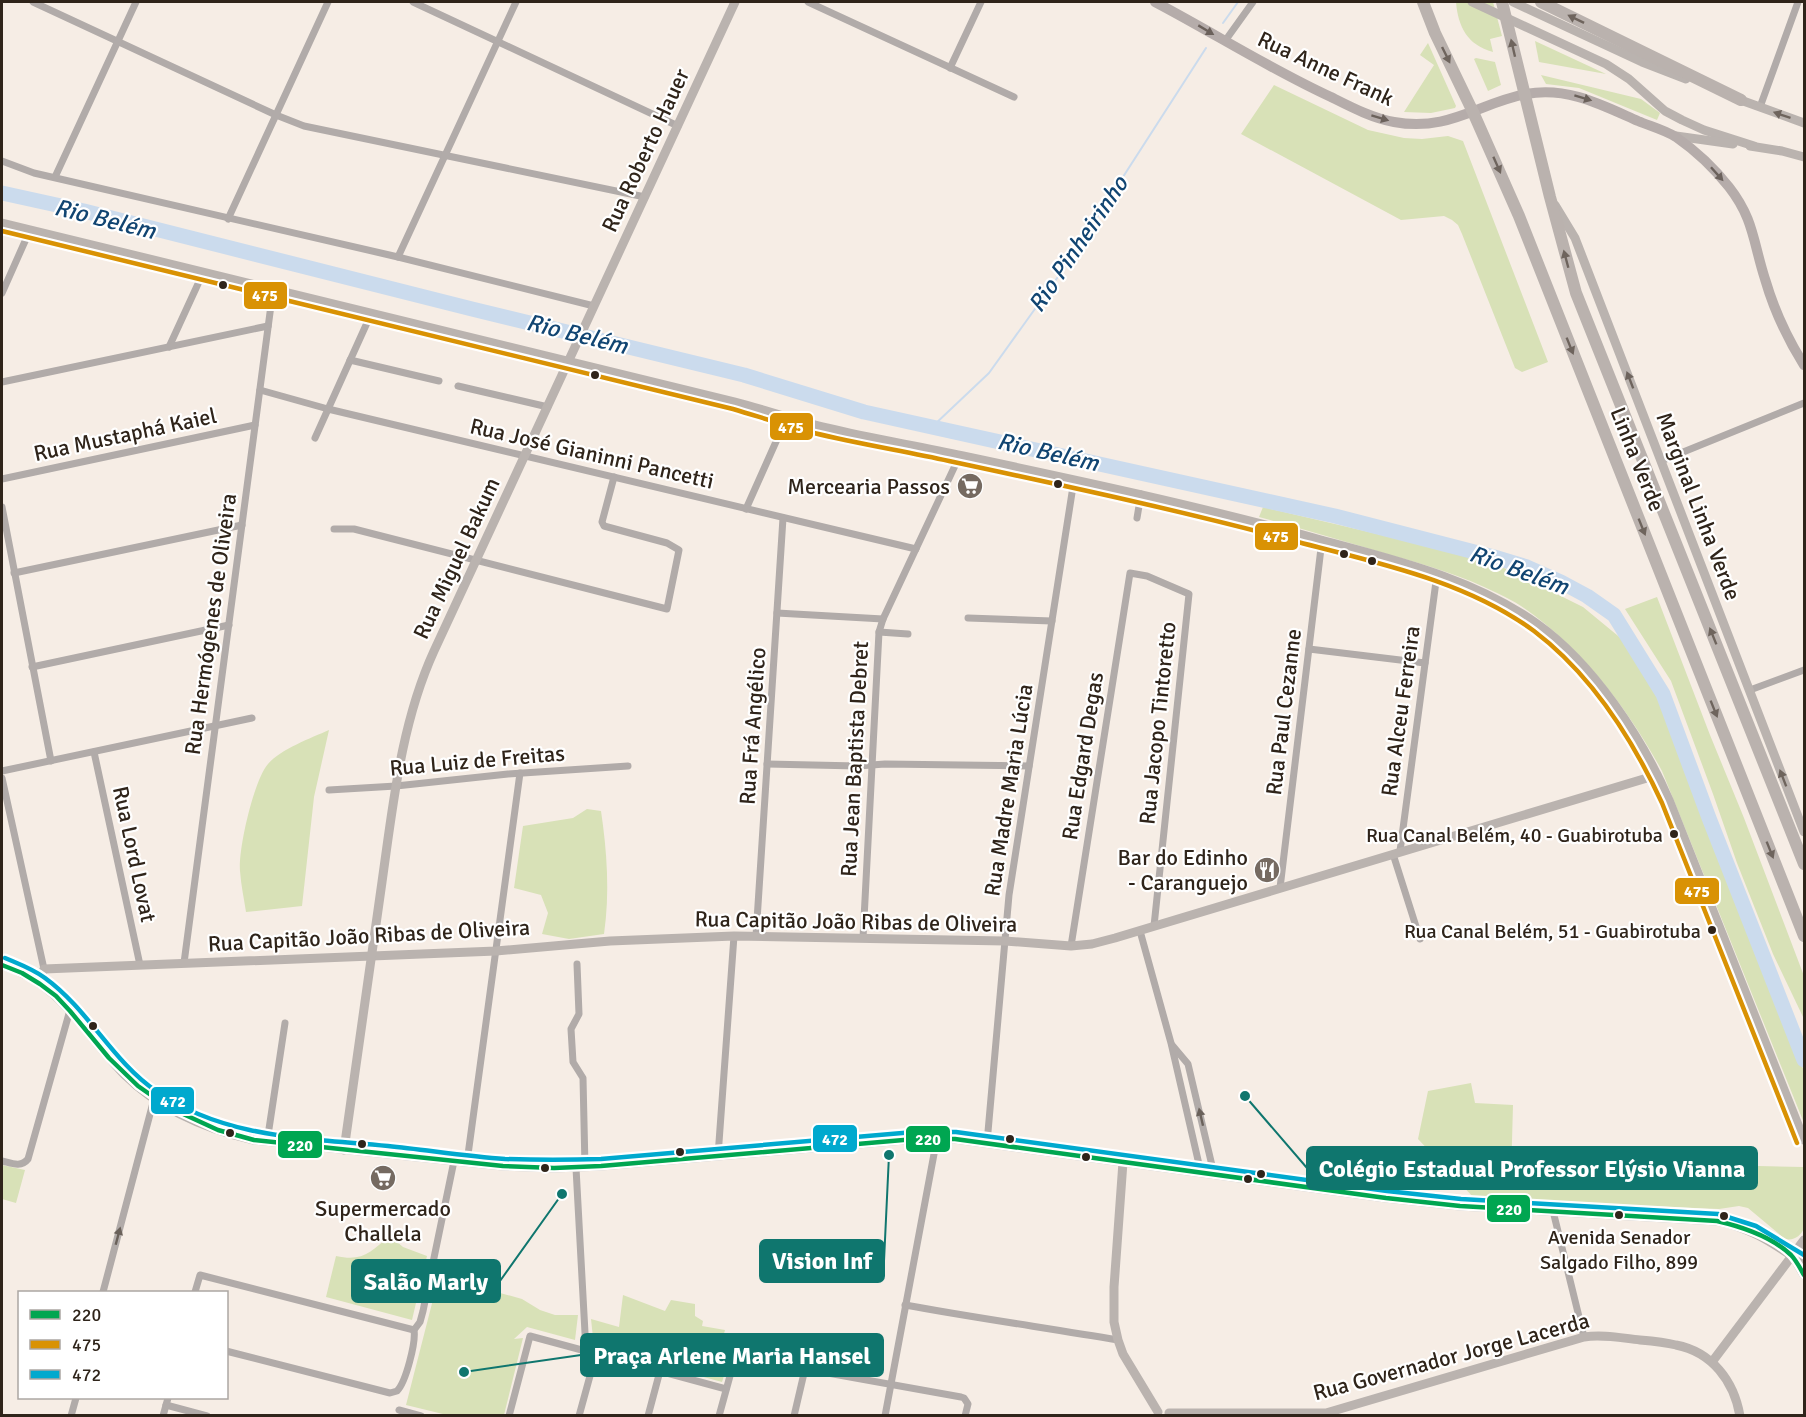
<svg xmlns="http://www.w3.org/2000/svg" width="1806" height="1417" viewBox="0 0 1806 1417" font-family="Signika,sans-serif">
	<style>
		.green { fill: #d8e1b7 }
		.lines { fill: none; stroke-linecap: round; stroke-linejoin: round }
		.stream { stroke: #cbdbed; stroke-width: 2 }
		.river { stroke: #cbdbed; stroke-width: 15 }
		.street { stroke: #b1aba9; stroke-width: 7 }
		.secondary { stroke: #bab3af; stroke-width: 9 }
		.primary { stroke: #b5acaa; stroke-width: 10 }
		.highway { stroke: #bab2ae; stroke-width: 12 }
		.bus-1-casing { stroke: #fff; stroke-width: 9 }
		.bus-2-casing { stroke: #fff; stroke-width: 9 }
		.bus-3-casing { stroke: #fff; stroke-width: 9 }
		.bus-1 { stroke: #00a651; stroke-width: 4.5 }
		.bus-2 { stroke: #d99204; stroke-width: 4.5 }
		.bus-3 { stroke: #00a9ce; stroke-width: 4.5 }
		.oneway { fill: #6e645d }
		.oneway2 { fill: #6b615b }
		.oneway3 { fill: #6a615a }
		.bus-dot { fill: #2f241a; stroke: #fff; stroke-width: 2 }
		.labels { text-anchor: middle; stroke-width: 4.5; stroke-linejoin: round; paint-order: stroke }
		.bus-label { font-size: 20px; fill: #2f241a; stroke: #fff; text-anchor: end }
		.street-label { font-size: 22px; fill: #2f241a; stroke: #fff }
		.poi-label { font-size: 22px; fill: #2f241a; stroke: #fff; text-anchor: end }
		.water-label { font-size: 24px; font-style: italic; fill: #114572; stroke: #fff }
		.leader { fill: none; stroke: #0f766e; stroke-width: 2 }
		.callout-dot { fill: #0f766e; stroke: #fff; stroke-width: 2 }
		.callout { fill: #0f766e; stroke: #0f766e; stroke-width: 2 }
		.callout-label { font-size: 24px; text-anchor: middle; font-weight: bold; fill: #fff }
		.line-badge { stroke: #fff; stroke-width: 2 }
		.badge-label { font-size: 16px; text-anchor: middle; font-weight: bold; fill: #fff }
	</style>
	<rect width="100%" height="100%" fill="#f6ede5"/>
	<g class="green">
		<path d="M1456 2H1493L1502 36 1490 39 1493 52C1467 45 1458 26 1456 2Z"/>
		<polygon points="1535,41 1606,74 1539,62"/>
		<polygon points="1428,43 1456,106 1455,108 1431,113 1404,112 1434,65 1420,55"/>
		<polygon points="1476,58 1495,62 1501,85 1488,91 1474,59"/>
		<polygon points="1541,75 1641,99 1660,113 1657,120 1579,88 1546,84"/>
		<polygon points="1274,85 1368,130 1404,138 1422,139 1448,136 1463,141 1548,362 1522,372 1515,368 1462,234 1458,225 1452,220 1444,216 1401,220 1241,134"/>
		<path d="M1263 507 1488 560 1583 607 1623 640 1659 696 1804 1071V1123L1662 771C1627 707 1581 647 1521 606 1514 601 1505 597 1497 593 1463 576 1427 565 1390 555 1347 542 1303 529 1259 517Z"/>
		<polygon points="1657,597 1710,735 1744,818 1804,976 1804,1019 1773,954 1737,863 1713,794 1671,681 1625,609"/>
		<path d="M329 730 314 797 302 906 246 912C244 899 241 885 240 871 238 849 254 780 268 764 281 749 311 738 329 730Z"/>
		<path d="M587 809 601 811C607 851 610 894 604 934L569 939 542 934 548 913 541 895 514 888 523 826 573 818Z"/>
		<path d="M1471 1083 1475 1103 1513 1105 1511 1177 1667 1181 1672 1164 1803 1167C1805 1175 1806 1221 1804 1228 1801 1236 1794 1241 1785 1239L1748 1208 1739 1206 1719 1209 1475 1199 1418 1139 1428 1091Z"/>
		<polygon points="2,1165 25,1170 16,1203 2,1199"/>
		<path d="M390 1236 403 1247 427 1256 412 1320 326 1297 336 1256C363 1262 370 1252 390 1236Z"/>
		<polygon points="439,1276 522,1299 540,1310 555,1315 578,1315 575,1340 527,1327 514,1339 523,1338 504,1415 447,1415 406,1405"/>
		<polygon points="623,1295 665,1311 671,1300 695,1304 695,1316 703,1321 702,1326 725,1330 719,1352 731,1354 722,1382 594,1347 591,1319 619,1327"/>
	</g>
	<g class="lines">
		<g class="stream">
			<polyline points="1223,23 1238,2"/>
			<polyline points="933,426 989,373 1065,267 1206,48"/>
		</g>
		<polyline class="river" points="2,193 84,211 472,309 744,375 864,412 1335,516 1494,557 1527,567 1561,582 1587,596 1614,615 1663,694 1709,818 1804,1060"/>
		<g class="street">
			<polyline points="33,2 276,115 304,126 645,197"/>
			<polyline points="413,2 678,126"/>
			<polyline points="808,2 1014,97"/>
			<polyline points="1225,41 1253,2"/>
			<polyline points="950,68 981,2"/>
			<polyline points="1760,107 1798,2"/>
			<polyline points="2,161 34,173 398,257 594,306"/>
			<polyline points="55,177 136,2"/>
			<polyline points="228,219 328,2"/>
			<polyline points="398,257 516,2"/>
			<polyline points="2,293 30,230"/>
			<polyline points="169,347 203,273"/>
			<polyline points="350,360 439,381"/>
			<polyline points="2,382 268,326"/>
			<polyline points="458,386 548,407"/>
			<polyline points="260,390 328,409 916,549"/>
			<polyline points="315,438 371,314"/>
			<polyline points="1661,461 1804,403"/>
			<polyline points="2,479 255,425"/>
			<polyline points="2,507 51,761"/>
			<polyline points="746,509 787,417"/>
			<polyline points="1137,518 1141,494"/>
			<polyline points="334,529 354,529 667,609 679,550 667,543 604,526 602,522 614,477"/>
			<polyline points="14,573 242,525"/>
			<polyline points="777,613 883,619"/>
			<polyline points="968,618 1052,621"/>
			<polyline points="879,632 908,634"/>
			<polyline points="1309,649 1425,663"/>
			<polyline points="32,667 229,625"/>
			<polyline points="1750,690 1804,670"/>
			<polyline points="94,752 140,965"/>
			<polyline points="767,764 858,766 885,764 1029,766"/>
			<polyline points="2,771 252,718"/>
			<polyline points="2,778 44,969"/>
			<polyline points="329,790 396,786 508,774 628,766"/>
			<polyline points="1400,851 1437,574"/>
			<polyline points="1393,854 1420,939"/>
			<polyline points="1280,888 1322,540"/>
			<polyline points="1140,931 1171,1043 1201,1173"/>
			<polyline points="756,936 783,518"/>
			<polyline points="863,938 879,632 883,619 960,455"/>
			<polyline points="1071,946 1130,573 1147,576 1189,594 1154,926"/>
			<polyline points="184,963 273,290"/>
			<polyline points="577,964 579,1014 571,1029 573,1062 583,1078 585,1167"/>
			<polyline points="1172,1045 1188,1064 1214,1174"/>
			<polyline points="267,1142 285,1023"/>
			<polyline points="987,1143 1009,895 1074,480"/>
			<polyline points="718,1156 734,936"/>
			<path d="M2 1161C11 1163 21 1168 28 1159L70 1010"/>
			<polyline points="467,1162 520,773"/>
			<polyline points="576,1168 586,1351"/>
			<polyline points="1553,1211 1584,1337"/>
			<polyline points="103,1292 154,1099"/>
			<polyline points="195,1292 200,1275 414,1330"/>
			<path d="M905 1305C976 1318 1047 1328 1118 1340"/>
			<path d="M226 1351 390 1393 397 1391C406 1382 416 1342 414 1330L420 1322 423 1311 454 1161"/>
			<polyline points="166,1405 207,1416"/>
			<polyline points="399,1410 421,1416"/>
			<polyline points="71,1416 76,1398"/>
			<polyline points="163,1416 168,1398"/>
			<polyline points="509,1416 530,1336 726,1389"/>
			<polyline points="579,1416 596,1354"/>
			<polyline points="648,1416 660,1371"/>
			<polyline points="719,1416 733,1365 737,1359 744,1358 961,1397 964,1398 968,1404 965,1416"/>
			<polyline points="794,1416 805,1369"/>
			<polyline points="885,1416 937,1138"/>
		</g>
		<g class="secondary">
			<polyline points="1472,2 1606,64 1629,79 1665,111 1682,120 1704,130 1754,146"/>
			<polyline points="1513,2 1642,62 1686,79"/>
			<polyline points="1735,98 1804,123"/>
			<polyline points="1676,136 1733,144"/>
			<polyline points="1750,146 1782,151 1804,157"/>
			<polyline points="1555,205 1575,238 1804,832"/>
			<path d="M2 223 735 402C766 410 796 421 827 428 872 439 918 446 963 456 1081 481 1198 506 1314 538 1390 559 1472 577 1537 624 1593 664 1642 738 1669 800L1804 1140"/>
			<path d="M2 965C61 983 83 1032 124 1074 159 1109 206 1129 254 1140L503 1166 554 1168 601 1166 915 1139H955L1386 1198 1460 1206 1717 1221C1753 1228 1775 1245 1804 1264"/>
			<polyline points="39,982 44,969 496,951 610,941 734,936 1005,941 1071,946 1092,944 1115,938 1657,775"/>
			<path d="M344 1150C357 1061 370 972 382 882 393 805 401 723 434 651L735 2"/>
			<polyline points="1123,1162 1114,1287 1114,1322 1118,1340 1123,1354 1158,1412"/>
			<polyline points="1794,1258 1804,1275"/>
			<polyline points="1712,1362 1804,1240"/>
			<path d="M1169 1413H1326L1584 1337C1603 1334 1621 1338 1640 1340 1652 1341 1664 1342 1676 1345 1712 1352 1734 1381 1740 1416"/>
		</g>
		<path class="primary" d="M1155 2C1214 33 1270 69 1331 97 1351 107 1372 118 1394 122 1448 132 1477 104 1526 94 1567 86 1602 105 1638 121 1650 126 1665 130 1676 137 1696 151 1714 168 1729 187 1754 219 1753 242 1765 279 1774 310 1787 338 1804 365"/>
		<g class="highway">
			<polyline points="1423,2 1435,33 1473,112 1519,216 1804,936"/>
			<polyline points="1502,2 1550,197 1576,293 1804,864"/>
			<polyline points="1541,2 1741,100"/>
		</g>
		<g class="bus-1-casing">
			<path id="bus-1" d="M2 965 22 973 40 984 56 996 70 1011 109 1058 138 1086 168 1107 218 1130 254 1140 503 1166 554 1168 601 1166 915 1139H955L1386 1198 1460 1206 1717 1221C1743 1227 1771 1236 1791 1255 1796 1260 1800 1268 1804 1275"/>
		</g>
		<g class="bus-2-casing">
			<path id="bus-2" d="M2 231 733 409C760 417 787 426 814 433 859 444 904 451 949 461 1066 486 1183 511 1298 542 1378 563 1466 581 1534 631 1592 675 1632 738 1662 803L1797 1143"/>
		</g>
		<g class="bus-3-casing">
			<path id="bus-3" d="M5 958C19 964 33 969 45 978 89 1010 112 1061 156 1091 225 1139 308 1138 388 1146 427 1150 466 1156 505 1159 537 1160 569 1160 601 1159L914 1132H956L1387 1191 1461 1199 1718 1214 1756 1226 1804 1255"/>
		</g>
		<use href="#bus-1" class="bus-1"/>
		<use href="#bus-2" class="bus-2"/>
		<use href="#bus-3" class="bus-3"/>
	</g>
	<defs><path id="oneway-solid" d="M-6-.8H1V-3.2L6.5 0L1 3.2V.8H-6Z" transform="scale(1.5)"/></defs>
	<g class="oneway">
		<use href="#oneway-solid" transform="translate(1576 19) rotate(-154)"/>
		<use href="#oneway-solid" transform="translate(1513 48) rotate(-103)"/>
		<use href="#oneway-solid" transform="translate(1446 55) rotate(64)"/>
		<use href="#oneway-solid" transform="translate(1782 115) rotate(-161)"/>
		<use href="#oneway-solid" transform="translate(1497 165) rotate(66)"/>
		<use href="#oneway-solid" transform="translate(1566 259) rotate(-105)"/>
		<use href="#oneway-solid" transform="translate(1570 346) rotate(68)"/>
		<use href="#oneway-solid" transform="translate(1630 380) rotate(-111)"/>
		<use href="#oneway-solid" transform="translate(1642 527) rotate(68)"/>
		<use href="#oneway-solid" transform="translate(1713 636) rotate(-112)"/>
		<use href="#oneway-solid" transform="translate(1714 709) rotate(68)"/>
		<use href="#oneway-solid" transform="translate(1783 778) rotate(-111)"/>
		<use href="#oneway-solid" transform="translate(1770 850) rotate(68)"/>
	</g>
	<g class="oneway2">
		<use href="#oneway-solid" transform="translate(1206 30) rotate(31)"/>
		<use href="#oneway-solid" transform="translate(1583 98) rotate(17)"/>
		<use href="#oneway-solid" transform="translate(1380 118) rotate(17)"/>
		<use href="#oneway-solid" transform="translate(1717 174) rotate(48)"/>
	</g>
	<g class="oneway3">
		<use href="#oneway-solid" transform="translate(1201 1117) rotate(-103)"/>
		<use href="#oneway-solid" transform="translate(118 1236) rotate(-75)"/>
	</g>
	<defs>
		<g id="supermarket-disc" transform="scale(1.35)"><circle r="9.5" fill="#756a61" stroke="#fff"/><path d="M-6-5.5h2.5l.6 2H6L4.5 2H-2.5L-4.4-4H-6ZM-1.5 3.2a1.3 1.3 0 1 0 .1 0ZM3 3.2a1.3 1.3 0 1 0 .1 0Z" fill="#fff"/></g>
		<g id="restaurant-disc" transform="scale(1.35)"><circle r="9.5" fill="#756a61" stroke="#fff"/><path d="M-5-6h1v4h1v-4h1v4h1v-4h1v5L-1.5 .5V6h-2V.5L-5-1ZM5-6V6H3V1.5H1.5Q1.5-4 5-6Z" fill="#fff"/></g>
	</defs>
	<g fill-rule="evenodd">
		<use href="#supermarket-disc" x="970" y="486"/>
		<use href="#restaurant-disc" x="1267" y="870"/>
		<use href="#supermarket-disc" x="383" y="1178"/>
	</g>
	<g class="bus-dot">
		<circle cx="223" cy="285" r="5"/>
		<circle cx="595" cy="375" r="5"/>
		<circle cx="1058" cy="484" r="5"/>
		<circle cx="1344" cy="554" r="5"/>
		<circle cx="1372" cy="561" r="5"/>
		<circle cx="1674" cy="834" r="5"/>
		<circle cx="1712" cy="930" r="5"/>
		<circle cx="93" cy="1026" r="5"/>
		<circle cx="230" cy="1133" r="5"/>
		<circle cx="1010" cy="1139" r="5"/>
		<circle cx="362" cy="1144" r="5"/>
		<circle cx="680" cy="1152" r="5"/>
		<circle cx="1086" cy="1157" r="5"/>
		<circle cx="545" cy="1168" r="5"/>
		<circle cx="1261" cy="1174" r="5"/>
		<circle cx="1248" cy="1179" r="5"/>
		<circle cx="1619" cy="1215" r="5"/>
		<circle cx="1724" cy="1216" r="5"/>
	</g>
	<g class="labels">
		<g class="bus-label">
			<text x="1663" y="842">Rua Canal Belém, 40 - Guabirotuba</text>
			<text x="1701" y="938">Rua Canal Belém, 51 - Guabirotuba</text>
			<text x="1619" y="1244" text-anchor="middle">Avenida Senador<tspan x="1619" dy="25">Salgado Filho, 899</tspan></text>
		</g>
		<g class="street-label">
			<text transform="translate(1326 68) rotate(25)" y="8">Rua Anne Frank</text>
			<text transform="translate(645 150) rotate(-65)" y="8">Rua Roberto Hauer</text>
			<text transform="translate(125 434) rotate(-12)" y="8">Rua Mustaphá Kaiel</text>
			<text transform="translate(592 453) rotate(13)" y="8">Rua José Gianinni Pancetti</text>
			<text transform="translate(1638 459) rotate(68)" y="8">Linha Verde</text>
			<text transform="translate(1699 506) rotate(69)" y="8">Marginal Linha Verde</text>
			<text transform="translate(456 558) rotate(-65)" y="8">Rua Miguel Bakum</text>
			<text transform="translate(210 624) rotate(-82)" y="8">Rua Hermógenes de Oliveira</text>
			<text transform="translate(1400 711) rotate(-82)" y="8">Rua Alceu Ferreira</text>
			<text transform="translate(1283 712) rotate(-83)" y="8">Rua Paul Cezanne</text>
			<text transform="translate(1157 723) rotate(-84)" y="8">Rua Jacopo Tintoretto</text>
			<text transform="translate(752 726) rotate(-86)" y="8">Rua Frá Angélico</text>
			<text transform="translate(1082 756) rotate(-81)" y="8">Rua Edgard Degas</text>
			<text transform="translate(854 759) rotate(-87)" y="8">Rua Jean Baptista Debret</text>
			<text transform="translate(477 760) rotate(-5)" y="8">Rua Luiz de Freitas</text>
			<text transform="translate(1008 790) rotate(-81)" y="8">Rua Madre Maria Lúcia</text>
			<text transform="translate(135 854) rotate(78)" y="8">Rua Lord Lovat</text>
			<text transform="translate(856 921) rotate(1)" y="8">Rua Capitão João Ribas de Oliveira</text>
			<text transform="translate(369 935) rotate(-3)" y="8">Rua Capitão João Ribas de Oliveira</text>
			<text transform="translate(1451 1356) rotate(-15)" y="8">Rua Governador Jorge Lacerda</text>
		</g>
		<g class="poi-label">
			<text x="950" y="494">Mercearia Passos</text>
			<text x="1248" y="865">Bar do Edinho<tspan x="1248" dy="25">- Caranguejo</tspan></text>
			<text x="383" y="1216" text-anchor="middle">Supermercado<tspan x="383" dy="25">Challela</tspan></text>
		</g>
		<g class="water-label">
			<text transform="translate(105 219) rotate(14)" y="8">Rio Belém</text>
			<text transform="translate(1078 244) rotate(-56)" y="8">Rio Pinheirinho</text>
			<text transform="translate(577 334) rotate(14)" y="8">Rio Belém</text>
			<text transform="translate(1048 452) rotate(13)" y="8">Rio Belém</text>
			<text transform="translate(1519 570) rotate(20)" y="8">Rio Belém</text>
		</g>
	</g>
	<path class="leader" d="M1245 1096L1307 1168M889 1155L884 1261M562 1194L500 1281M464 1372L581 1355"/>
	<g class="callout-dot">
		<circle cx="1245" cy="1096" r="6"/>
		<circle cx="889" cy="1155" r="6"/>
		<circle cx="562" cy="1194" r="6"/>
		<circle cx="464" cy="1372" r="6"/>
	</g>
	<g class="callout">
		<rect x="1307" y="1147" width="450" height="42" rx="6"/>
		<rect x="760" y="1240" width="124" height="42" rx="6"/>
		<rect x="352" y="1260" width="148" height="42" rx="6"/>
		<rect x="581" y="1334" width="302" height="42" rx="6"/>
	</g>
	<g class="callout-label">
		<text x="1532" y="1177">Colégio Estadual Professor Elýsio Vianna</text>
		<text x="822" y="1269">Vision Inf</text>
		<text x="426" y="1290">Salão Marly</text>
		<text x="732" y="1364">Praça Arlene Maria Hansel</text>
	</g>
	<g class="line-badge">
		<rect x="243" y="281" width="45" height="29" rx="6" fill="#d99204"/>
		<rect x="769" y="412" width="45" height="29" rx="6" fill="#d99204"/>
		<rect x="1254" y="522" width="45" height="29" rx="6" fill="#d99204"/>
		<rect x="1674" y="877" width="46" height="28" rx="6" fill="#d99204"/>
		<rect x="150" y="1086" width="45" height="29" rx="6" fill="#00a9ce"/>
		<rect x="812" y="1124" width="46" height="29" rx="6" fill="#00a9ce"/>
		<rect x="905" y="1125" width="46" height="28" rx="6" fill="#00a651"/>
		<rect x="277" y="1130" width="46" height="29" rx="6" fill="#00a651"/>
		<rect x="1486" y="1194" width="45" height="29" rx="6" fill="#00a651"/>
	</g>
	<g class="badge-label">
		<text x="265" y="301">475</text>
		<text x="791" y="433">475</text>
		<text x="1276" y="542">475</text>
		<text x="1697" y="897">475</text>
		<text x="173" y="1107">472</text>
		<text x="835" y="1145">472</text>
		<text x="928" y="1145">220</text>
		<text x="300" y="1151">220</text>
		<text x="1509" y="1215">220</text>
	</g>
	<rect width="1806" height="1417" fill="none" stroke="#2f241a" stroke-width="6"/>
	<rect x="18" y="1291" width="210" height="108" fill="#ffffff" stroke="#aca7a3" stroke-width="1.5"/>
	<rect x="30" y="1310" width="30" height="9" fill="#00a651" stroke="#aca7a3" stroke-width="1.5"/>
	<text x="72" y="1321" font-size="18" fill="#2f241a">220</text>
	<rect x="30" y="1340" width="30" height="9" fill="#d99204" stroke="#aca7a3" stroke-width="1.5"/>
	<text x="72" y="1351" font-size="18" fill="#2f241a">475</text>
	<rect x="30" y="1370" width="30" height="9" fill="#00a9ce" stroke="#aca7a3" stroke-width="1.5"/>
	<text x="72" y="1381" font-size="18" fill="#2f241a">472</text>
</svg>
